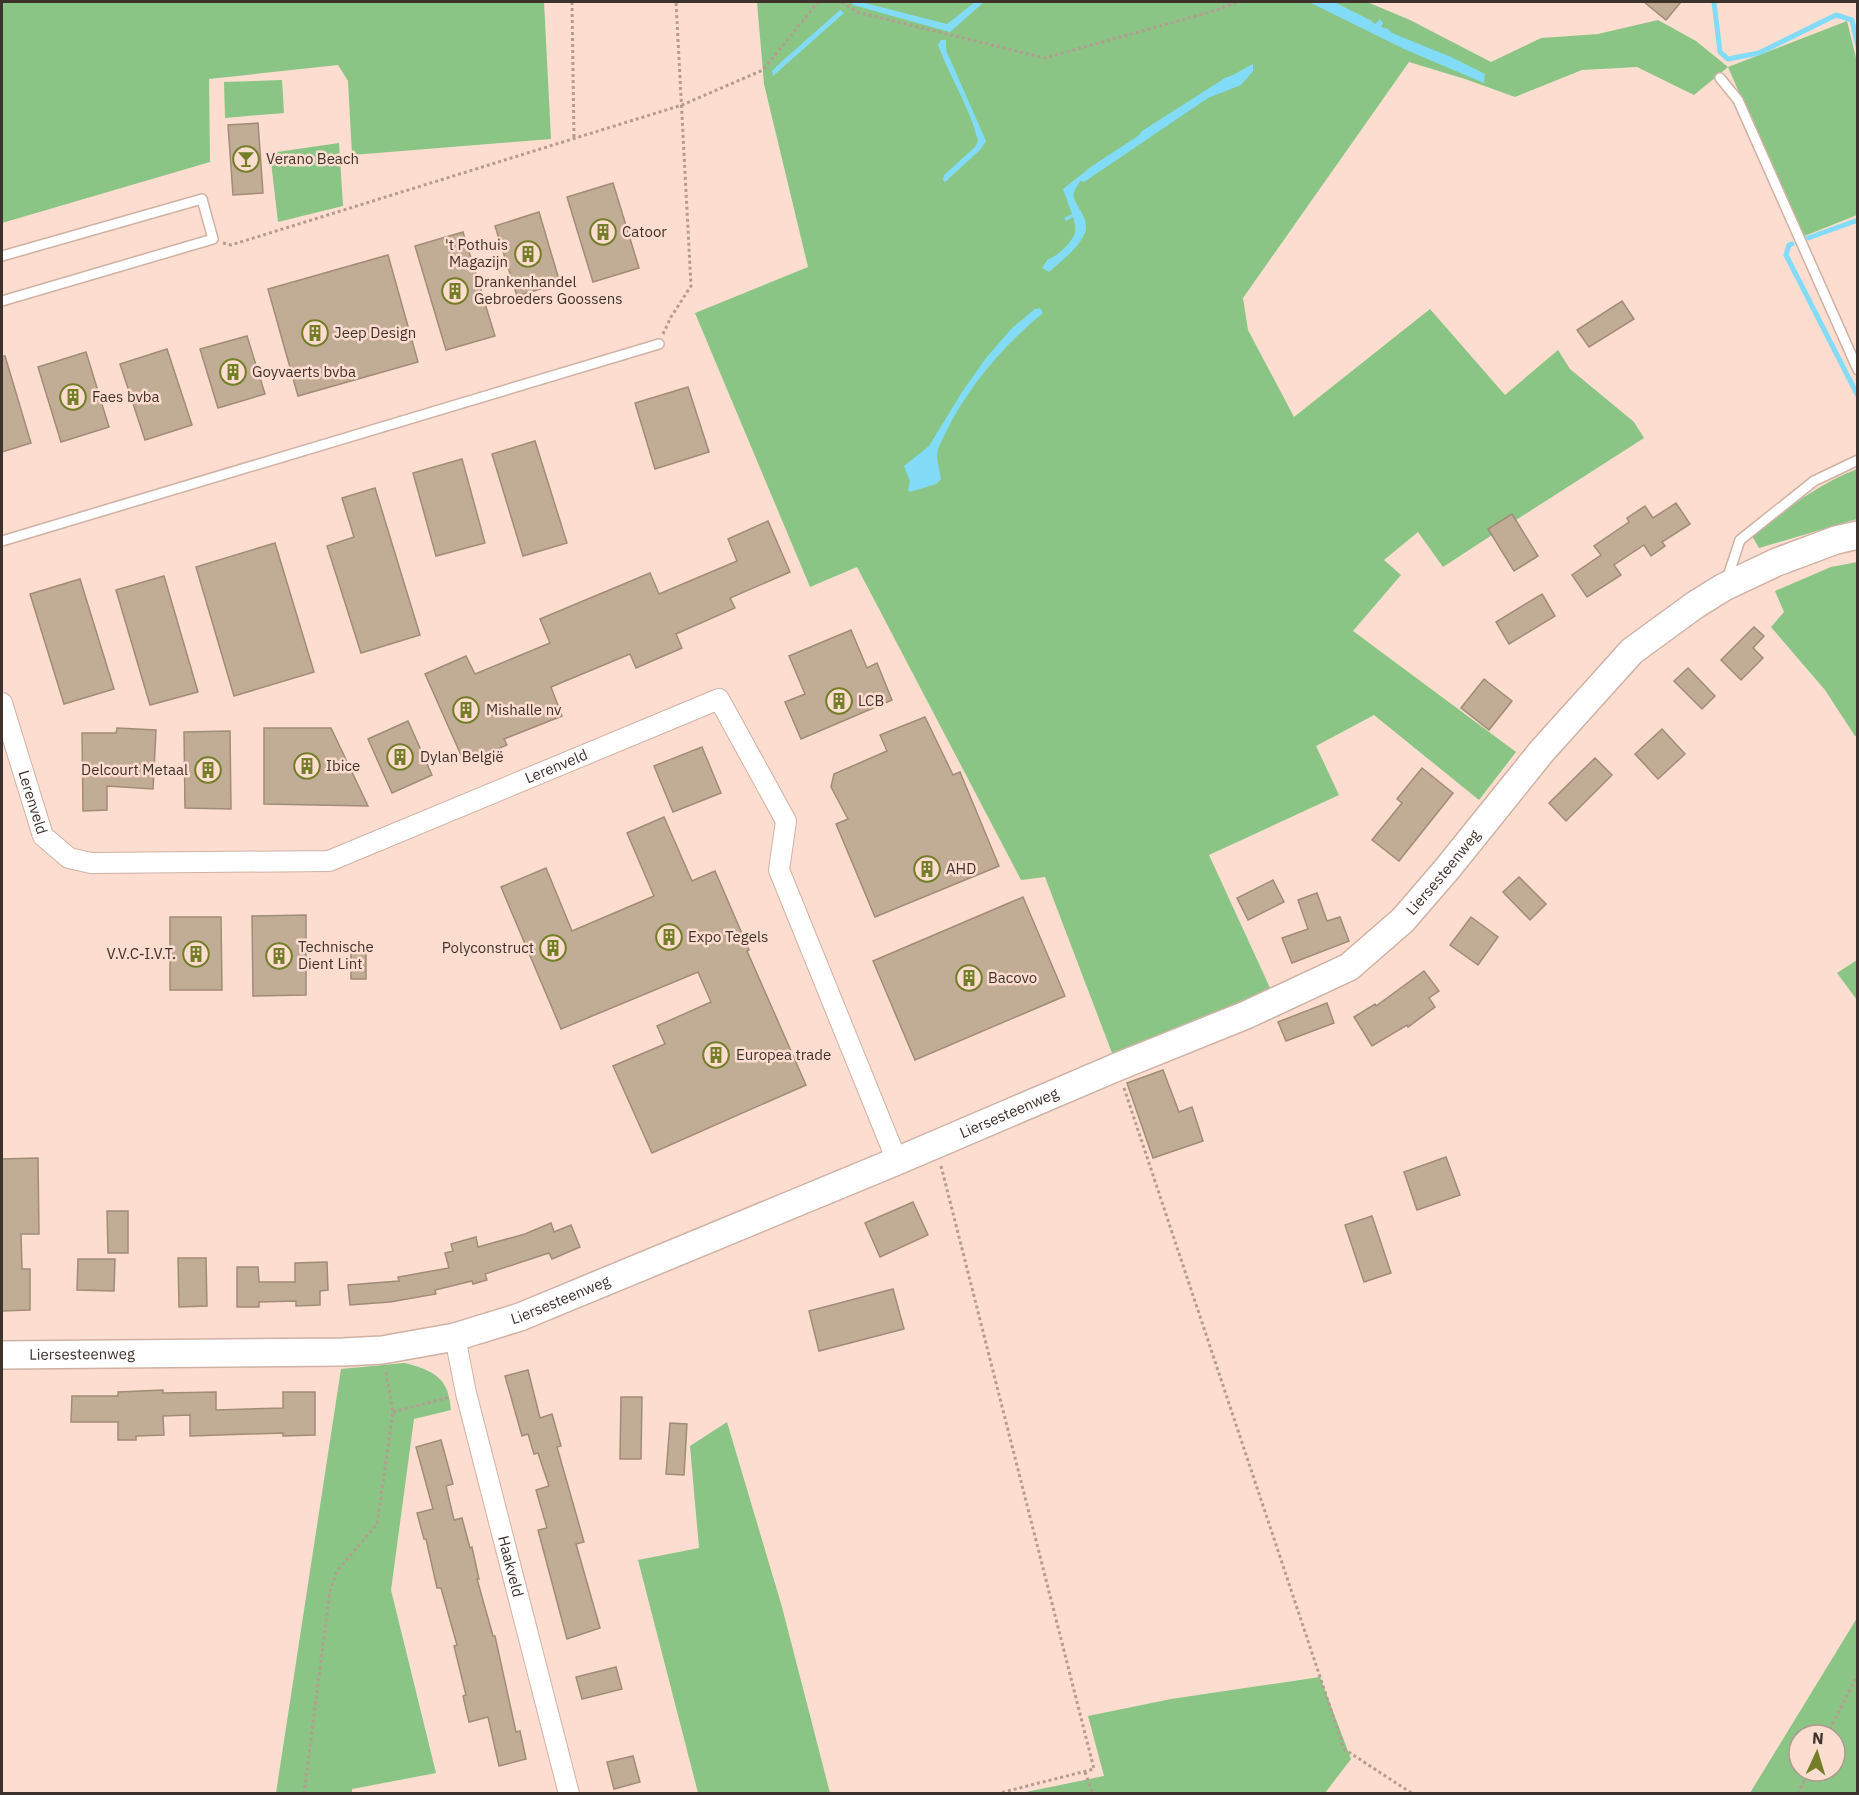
<svg xmlns="http://www.w3.org/2000/svg" width="1859" height="1795" viewBox="0 0 1859 1795" font-family="'IBM Plex Sans',sans-serif">
	<style>
		.green { fill: #8ac585; fill-rule: evenodd }
		.water { fill: #82dcf8 }
		.lines { fill: none; stroke-linecap: round; stroke-linejoin: round }
		.stream { stroke: #82dcf8; stroke-width: 5 }
		.building { fill: #c1ac96; stroke: #a18c77; stroke-width: 1.5 }
		.lane-casing { stroke: #cfb2a5; stroke-width: 12 }
		.street-casing { stroke: #cfb2a5; stroke-width: 22 }
		.secondary-casing { stroke: #cfb2a5; stroke-width: 30 }
		.path { stroke: #b49c91; stroke-width: 3; stroke-dasharray: 3 3; stroke-linecap: butt }
		.lane { stroke: #fff; stroke-width: 9 }
		.street { stroke: #fff; stroke-width: 20 }
		.secondary { stroke: #fff; stroke-width: 27 }
		.labels { text-anchor: middle; stroke-width: 5; stroke-linejoin: round; paint-order: stroke }
		.poi-label { font-size: 15px; fill: #3e322c; stroke: #fcddcf; text-anchor: start }
		.street-label { font-size: 15px; fill: #3e322c; stroke: #fcddcf }
	</style>
	<rect width="100%" height="100%" fill="#fcddcf"/>
	<g class="green">
		<polygon points="2,2 544,2 551,139 352,155 348,81 338,65 209,79 210,162 2,223"/>
		<polygon points="757,2 1367,2 1410,20 1491,62 1541,38 1598,34 1658,20 1696,41 1728,67 1847,21 1858,66 1857,215 1802,237 1728,67 1694,95 1637,67 1582,70 1515,97 1465,79 1409,62 1243,298 1248,330 1294,417 1430,309 1505,395 1558,350 1570,369 1634,422 1644,438 1516,520 1512,514 1488,529 1492,535 1443,567 1418,532 1384,560 1401,575 1353,631 1516,752 1479,800 1374,715 1316,746 1339,795 1209,855 1271,990 1112,1053 1045,877 1021,880 857,567 810,587 695,313 808,267 764,84"/>
		<polygon points="282,80 284,113 225,118 224,82"/>
		<polygon points="339,143 343,206 278,222 270,153"/>
		<path d="M1857 469V519L1759 548 1752 536C1785 510 1818 484 1857 469Z"/>
		<polygon points="1857,562 1858,736 1855,736 1825,690 1771,627 1784,612 1775,591 1831,567"/>
		<polygon points="1857,960 1857,1000 1837,973"/>
		<path d="M404 1363C418 1366 438 1372 445 1386 449 1393 450 1403 451 1410L414 1419 391 1590 436 1773 352 1789V1793H276L341 1369Z"/>
		<polygon points="727,1422 782,1607 830,1793 698,1793 638,1560 699,1548 690,1446"/>
		<path d="M1857 1618V1793H1750ZM1799 1735H1835V1771H1799Z"/>
		<polygon points="1320,1677 1351,1759 1325,1793 1021,1793 1104,1776 1088,1716 1171,1699"/>
	</g>
	<g class="water">
		<polygon points="851,2 861,2 947,24 975,2 984,2 950,32 853,5"/>
		<polygon points="1309,2 1334,2 1370,20 1375,24 1380,19 1383,23 1381,27 1388,29 1392,33 1451,57 1485,74 1484,83 1404,49"/>
		<polygon points="840,10 844,13 773,76 772,71 780,63"/>
		<path d="M941 40H946V50L986 141 980 150 945 182 943 180 944 175 975 147 978 141C970 107 950 78 938 45Z"/>
		<path d="M1253 64V71L1241 85 1208 98 1084 182 1080 181C1078 186 1072 191 1074 198 1077 208 1090 220 1085 233 1078 249 1061 261 1049 272L1042 268 1048 259C1057 257 1073 242 1075 232 1076 227 1074 221 1073 217L1066 221 1064 218 1072 214 1063 189 1092 166 1138 136 1142 131 1225 78 1233 75Z"/>
		<path d="M1040 308 1043 313C1003 346 967 388 945 434 942 441 937 448 937 456 937 463 940 471 941 479L936 484 910 492 908 490 910 481 904 466 929 446 962 392 986 358 1012 328 1035 309Z"/>
	</g>
	<g class="lines">
		<g class="stream">
			<polyline points="1714,2 1720,52 1728,59 1759,53 1836,15 1852,20 1858,47"/>
			<polyline points="1808,238 1858,220"/>
			<polyline points="1792,244 1789,245 1786,255 1858,396"/>
		</g>
	</g>
	<g class="building">
		<polygon points="1644,2 1681,2 1666,20"/>
		<polygon points="258,123 263,193 233,195 228,125"/>
		<polygon points="613,183 639,268 593,282 567,197"/>
		<polygon points="539,212 560,283 517,296 495,226"/>
		<polygon points="463,232 495,336 446,350 415,246"/>
		<polygon points="388,255 418,362 298,396 268,289"/>
		<polygon points="1622,301 1634,319 1589,347 1577,330"/>
		<polygon points="247,336 265,394 218,408 200,349"/>
		<polygon points="167,349 192,425 145,440 120,364"/>
		<polygon points="86,352 109,427 61,442 38,367"/>
		<polygon points="2,356 5,356 31,443 2,452"/>
		<polygon points="688,387 709,452 655,469 635,403"/>
		<polygon points="535,441 567,543 523,556 492,454"/>
		<polygon points="462,459 485,543 436,556 413,473"/>
		<polygon points="375,488 420,635 361,653 327,546 354,537 342,498"/>
		<polygon points="1676,503 1690,524 1662,542 1665,546 1651,556 1644,545 1614,565 1621,575 1587,597 1572,575 1601,555 1594,546 1629,522 1627,518 1645,506 1653,518"/>
		<polygon points="1512,514 1538,556 1514,571 1488,529"/>
		<polygon points="768,521 790,572 730,598 735,608 676,634 682,648 636,668 630,654 551,687 562,716 504,739 507,745 465,764 425,674 466,656 475,674 550,643 540,619 650,573 659,594 737,561 728,539"/>
		<polygon points="275,543 314,672 234,696 196,567"/>
		<polygon points="164,576 198,692 150,705 116,590"/>
		<polygon points="80,579 114,689 64,704 30,594"/>
		<polygon points="1542,594 1555,616 1509,644 1496,622"/>
		<polygon points="1754,627 1764,636 1753,648 1763,658 1741,680 1721,660"/>
		<polygon points="851,630 867,668 877,663 892,700 801,739 785,702 805,694 789,656"/>
		<polygon points="1688,668 1715,696 1702,709 1674,681"/>
		<polygon points="1484,679 1512,701 1489,730 1461,708"/>
		<polygon points="925,717 953,775 960,772 999,866 875,917 836,824 848,819 831,787 834,774 887,751 880,735"/>
		<polygon points="408,721 432,775 392,793 368,739"/>
		<polygon points="117,728 156,730 153,789 107,786 107,810 83,811 82,733 116,733"/>
		<polygon points="264,728 331,728 368,806 264,804"/>
		<polygon points="1662,729 1685,754 1658,779 1635,754"/>
		<polygon points="230,731 231,809 185,808 184,732"/>
		<polygon points="702,747 721,793 673,812 654,766"/>
		<polygon points="1595,758 1612,775 1566,821 1549,803"/>
		<polygon points="1422,768 1453,793 1399,861 1372,840 1402,803 1397,799"/>
		<polygon points="664,817 692,881 715,871 749,950 747,951 806,1085 652,1153 613,1066 665,1044 657,1026 711,1002 698,972 561,1029 501,887 546,868 572,931 654,896 627,833"/>
		<polygon points="1519,877 1546,904 1530,920 1503,892"/>
		<polygon points="1273,880 1284,902 1248,920 1237,898"/>
		<polygon points="1317,893 1327,921 1340,917 1349,941 1292,963 1282,938 1308,929 1298,900"/>
		<polygon points="1023,897 1065,996 915,1060 873,961"/>
		<polygon points="306,915 306,995 253,996 252,916"/>
		<polygon points="170,917 221,917 222,990 170,990"/>
		<polygon points="1471,917 1498,937 1478,965 1450,945"/>
		<rect x="351" y="947" width="15" height="32"/>
		<polygon points="1424,971 1439,991 1429,998 1435,1007 1408,1027 1407,1025 1372,1046 1354,1017 1375,1004 1376,1006"/>
		<polygon points="1327,1003 1334,1023 1286,1041 1278,1022"/>
		<polygon points="1163,1070 1179,1112 1192,1107 1203,1141 1153,1158 1127,1083"/>
		<polygon points="1446,1157 1460,1195 1417,1210 1404,1172"/>
		<polygon points="38,1158 39,1234 21,1234 22,1269 30,1269 30,1310 2,1311 2,1159"/>
		<polygon points="913,1202 928,1235 880,1257 865,1223"/>
		<polygon points="107,1211 128,1211 128,1253 108,1253"/>
		<polygon points="1372,1216 1391,1273 1364,1282 1345,1225"/>
		<polygon points="551,1223 554,1232 571,1225 580,1247 552,1259 549,1253 485,1274 487,1280 473,1284 472,1281 435,1290 436,1294 390,1302 350,1305 348,1285 399,1281 398,1277 449,1268 445,1253 453,1251 451,1244 476,1237 478,1247 525,1234"/>
		<polygon points="178,1258 206,1258 207,1306 179,1307"/>
		<polygon points="78,1259 115,1259 114,1291 77,1290"/>
		<polygon points="327,1262 328,1290 320,1291 320,1305 296,1306 296,1301 259,1302 259,1307 237,1307 237,1267 258,1267 259,1282 295,1282 295,1263"/>
		<polygon points="893,1289 904,1329 819,1351 809,1311"/>
		<polygon points="528,1370 540,1418 552,1414 561,1446 557,1447 584,1542 576,1544 600,1628 567,1639 538,1530 547,1528 536,1490 549,1486 538,1453 534,1454 528,1434 522,1436 505,1376"/>
		<polygon points="163,1390 163,1393 216,1392 216,1410 283,1408 283,1392 315,1392 315,1435 283,1436 283,1433 190,1436 190,1415 163,1416 164,1435 136,1436 136,1440 118,1440 118,1422 71,1422 72,1396 118,1396 118,1392"/>
		<polygon points="621,1397 642,1397 641,1459 620,1459"/>
		<polygon points="670,1423 687,1424 684,1475 666,1474"/>
		<polygon points="441,1440 453,1484 446,1486 454,1520 462,1518 470,1548 472,1547 479,1579 477,1579 493,1636 495,1636 516,1732 520,1731 526,1759 499,1766 488,1717 469,1722 463,1696 466,1695 454,1646 457,1645 441,1588 437,1588 426,1539 424,1539 417,1513 433,1509 416,1447"/>
		<polygon points="616,1667 622,1689 582,1699 576,1677"/>
		<polygon points="633,1756 640,1782 614,1789 607,1762"/>
	</g>
	<g class="lines">
		<g class="lane-casing">
			<g id="lane">
				<polyline points="1720,78 1738,100 1858,370"/>
				<polyline points="2,256 202,199 213,239 2,301"/>
				<polyline points="2,541 659,344"/>
				<polyline points="1727,579 1740,540 1814,481 1858,460"/>
			</g>
		</g>
		<g class="street-casing">
			<g id="street">
				<path id="s1" d="M2 703 43 836 69 858 91 863 329 861 719 699 786 821 779 870 897 1161"/>
				<path id="s2" d="M455 1337 466 1393 569 1794"/>
			</g>
		</g>
		<g class="secondary-casing">
			<g id="secondary">
				<path id="s3" d="M2 1355 343 1352 382 1350 455 1337 520 1317 897 1161 1117 1067 1246 1015 1349 967 1403 920 1447 869 1542 751 1632 651 1695 605 1724 587 1777 562 1836 540 1858 535"/>
			</g>
		</g>
		<g class="path">
			<polyline points="572,2 574,139"/>
			<polyline points="842,2 857,12 1045,58 1217,10 1237,2"/>
			<polyline points="223,243 231,245 682,105 763,70 818,2"/>
			<polyline points="663,334 671,317 691,286 676,2"/>
			<polyline points="1124,1088 1344,1749 1413,1794"/>
			<polyline points="941,1166 1094,1769 996,1794"/>
			<polyline points="393,1412 450,1397"/>
			<polyline points="1827,1735 1858,1674"/>
			<polyline points="1085,1772 1093,1794"/>
			<polyline points="304,1794 330,1591 337,1571 377,1524 393,1412 386,1372"/>
			<polyline points="1798,1794 1809,1771"/>
		</g>
		<use href="#lane" class="lane"/>
		<use href="#street" class="street"/>
		<use href="#secondary" class="secondary"/>
	</g>
	<defs>
		<g id="bar-ring" transform="scale(1.35)"><circle r="9.5" fill="#fcddcf" stroke="#747d28" stroke-width="1.5"/><path d="M-6-5H6L.8 .8V4.5H3.5V6h-7V4.5H-.8V.8Z" fill="#747d28"/></g>
		<g id="building-ring" transform="scale(1.35)"><circle r="9.5" fill="#fcddcf" stroke="#747d28" stroke-width="1.5"/><path d="M-4-6H4V6H1V3H-1V6H-4ZM-2.5-4.3h1.7v1.8h-1.7ZM.8-4.3h1.7v1.8H.8ZM-2.5-1h1.7V.8h-1.7ZM.8-1h1.7V.8H.8Z" fill="#747d28"/></g>
	</defs>
	<g fill-rule="evenodd">
		<use href="#bar-ring" x="246" y="159"/>
		<use href="#building-ring" x="603" y="232"/>
		<use href="#building-ring" x="528" y="254"/>
		<use href="#building-ring" x="455" y="291"/>
		<use href="#building-ring" x="315" y="333"/>
		<use href="#building-ring" x="233" y="372"/>
		<use href="#building-ring" x="73" y="397"/>
		<use href="#building-ring" x="839" y="701"/>
		<use href="#building-ring" x="466" y="710"/>
		<use href="#building-ring" x="400" y="757"/>
		<use href="#building-ring" x="307" y="766"/>
		<use href="#building-ring" x="208" y="770"/>
		<use href="#building-ring" x="927" y="869"/>
		<use href="#building-ring" x="669" y="937"/>
		<use href="#building-ring" x="553" y="948"/>
		<use href="#building-ring" x="196" y="954"/>
		<use href="#building-ring" x="279" y="956"/>
		<use href="#building-ring" x="969" y="978"/>
		<use href="#building-ring" x="716" y="1055"/>
	</g>
	<g class="labels">
		<g class="poi-label">
			<text x="266" y="164">Verano Beach</text>
			<text x="622" y="237">Catoor</text>
			<text x="508" y="250" text-anchor="end">'t Pothuis<tspan x="508" dy="17">Magazijn</tspan></text>
			<text x="474" y="287">Drankenhandel<tspan x="474" dy="17">Gebroeders Goossens</tspan></text>
			<text x="334" y="338">Jeep Design</text>
			<text x="252" y="377">Goyvaerts bvba</text>
			<text x="92" y="402">Faes bvba</text>
			<text x="858" y="706">LCB</text>
			<text x="486" y="715">Mishalle nv</text>
			<text x="420" y="762">Dylan België</text>
			<text x="326" y="771">Ibice</text>
			<text x="188" y="775" text-anchor="end">Delcourt Metaal</text>
			<text x="946" y="874">AHD</text>
			<text x="688" y="942">Expo Tegels</text>
			<text x="298" y="952">Technische<tspan x="298" dy="17">Dient Lint</tspan></text>
			<text x="534" y="953" text-anchor="end">Polyconstruct</text>
			<text x="176" y="959" text-anchor="end">V.V.C-I.V.T.</text>
			<text x="988" y="983">Bacovo</text>
			<text x="736" y="1060">Europea trade</text>
		</g>
		<g class="street-label">
			<text dy="5" stroke="none"><textPath href="#s1" startOffset="680">Lerenveld</textPath></text>
			<text dy="5" stroke="none"><textPath href="#s1" startOffset="104">Lerenveld</textPath></text>
			<text dy="5" stroke="none"><textPath href="#s3" startOffset="1556">Liersesteenweg</textPath></text>
			<text dy="5" stroke="none"><textPath href="#s3" startOffset="1052">Liersesteenweg</textPath></text>
			<text dy="5" stroke="none"><textPath href="#s3" startOffset="566">Liersesteenweg</textPath></text>
			<text dy="5" stroke="none"><textPath href="#s3" startOffset="80">Liersesteenweg</textPath></text>
			<text dy="5" stroke="none"><textPath href="#s2" startOffset="236">Haakveld</textPath></text>
		</g>
	</g>
	<rect width="1859" height="1795" fill="none" stroke="#3e322c" stroke-width="6"/>
	<g transform="translate(1817 1753) rotate(4)"><circle r="28" fill="#fcddcf" stroke="#b0998e" stroke-width="1.5"/>
	<path d="M0-4.5L10 22L0 15L-10 22Z" fill="#747d28"/>
	<text y="-9" font-size="16" font-weight="bold" text-anchor="middle" fill="#3e322c">N</text>
	</g>
</svg>
